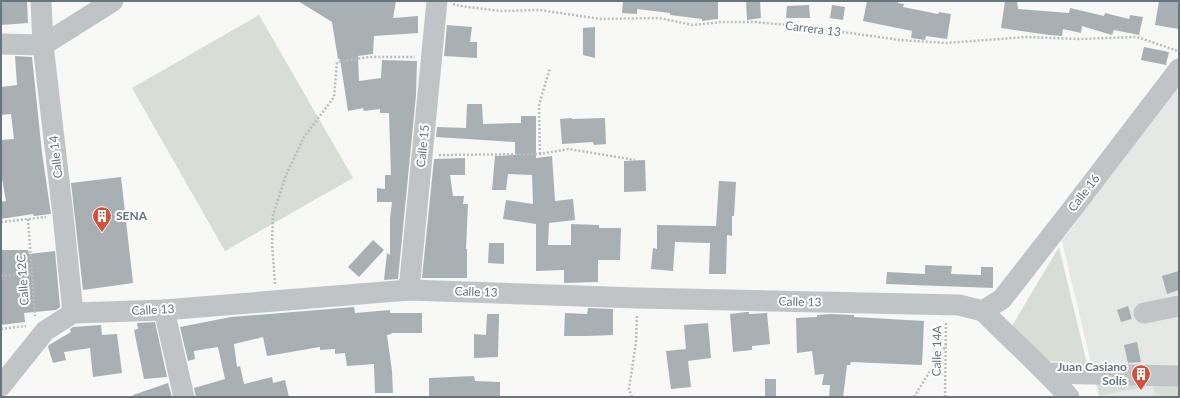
<svg xmlns="http://www.w3.org/2000/svg" width="1180" height="398" viewBox="0 0 1180 398" font-family="Lato,sans-serif">
	<style>
		.built { fill: #e6e8e6 }
		.green { fill: #d8ddd5 }
		.building { fill: #a8b0b4 }
		.lines { fill: none; stroke-linecap: round; stroke-linejoin: round }
		.path { stroke: #babdbf; stroke-width: 2.5; stroke-dasharray: 2 2; stroke-linecap: butt }
		.minor { stroke: #c0c4c7; stroke-width: 21 }
		.labels { text-anchor: middle; stroke-width: 4; stroke-linejoin: round; paint-order: stroke }
		.street-label { font-size: 12px; fill: #66767e; stroke: #fff }
		.poi-label { font-size: 12px; font-weight: bold; fill: #66767e; stroke: #fff; text-anchor: start }
	</style>
	<rect width="100%" height="100%" fill="#f8f8f6"/>
	<polygon class="built" points="1179,83 1179,397 1099,397 1062,241"/>
	<g class="green">
		<polygon points="259,15 353,178 225,251 132,88"/>
		<polygon points="1059,247 1087,364 1050,361 1033,353 1009,331"/>
		<polygon points="1096,376 1179,379 1179,397 1156,397 1152,385 1100,396"/>
	</g>
	<g class="building">
		<polygon points="1,1 27,1 28,23 1,25"/>
		<polygon points="298,1 396,1 393,18 418,16 418,33 374,36 373,54 358,56 359,81 381,78 382,60 417,61 416,95 398,279 384,280 387,253 390,255 390,219 392,202 377,202 377,188 385,189 385,175 391,175 389,113 380,113 380,109 364,111 363,108 348,111 340,59 338,59 332,22"/>
		<polygon points="623,1 718,1 718,19 702,21 702,19 670,15 670,13 637,9 637,14 622,13"/>
		<polygon points="746,1 760,1 761,18 747,20"/>
		<polygon points="867,1 898,1 898,3 904,4 903,7 938,14 939,12 951,14 947,39 926,36 925,40 911,38 912,31 863,21"/>
		<polygon points="1005,1 1017,1 1018,9 1069,13 1070,8 1104,16 1105,13 1129,19 1130,15 1143,17 1139,35 1114,30 1112,35 1082,26 1081,33 1063,29 1062,36 1049,35 1001,28"/>
		<polygon points="1159,1 1179,1 1179,29 1155,25"/>
		<polygon points="809,5 810,18 786,18 787,6"/>
		<polygon points="832,5 845,7 843,20 830,18"/>
		<polygon points="447,25 472,27 470,42 477,42 477,58 444,56"/>
		<polygon points="595,27 595,58 583,55 583,28"/>
		<polygon points="1144,47 1169,52 1166,65 1141,60"/>
		<polygon points="15,56 32,57 42,153 51,214 34,216 33,214 1,219 1,202 6,201 1,173 1,140 14,139 11,114 1,115 1,87 17,85"/>
		<polygon points="467,104 482,104 483,124 521,123 521,116 536,116 536,158 552,156 555,201 573,199 575,220 549,223 548,245 571,245 571,224 599,225 599,228 621,228 620,260 598,260 598,282 564,283 564,270 536,271 536,224 503,219 506,200 533,204 532,175 508,174 506,190 492,190 495,156 515,155 515,142 436,137 437,127 466,128"/>
		<polygon points="572,118 572,119 605,118 606,144 594,145 593,142 562,144 560,119"/>
		<polygon points="465,158 465,175 450,175 453,196 464,196 463,204 468,204 466,249 467,249 467,278 422,278 434,159"/>
		<polygon points="645,160 646,191 624,192 624,161"/>
		<polygon points="121,177 133,283 83,290 71,183"/>
		<polygon points="719,181 736,182 734,216 732,216 732,236 727,235 726,274 709,274 710,243 675,242 673,271 651,269 653,248 657,249 657,225 716,226"/>
		<polygon points="373,240 384,250 359,277 348,267"/>
		<polygon points="489,243 504,243 504,264 488,263"/>
		<polygon points="1,250 28,250 29,254 55,251 60,307 56,310 24,313 25,322 1,325"/>
		<polygon points="925,265 952,266 951,274 981,275 981,267 993,267 993,288 886,284 887,272 925,274"/>
		<polygon points="1179,271 1179,290 1167,294 1162,276"/>
		<polygon points="1128,306 1132,319 1121,322 1117,310"/>
		<polygon points="354,307 355,313 390,310 390,313 422,313 422,333 391,333 392,334 387,335 392,371 393,393 375,393 374,364 347,366 345,353 335,354 335,349 320,350 320,347 267,356 263,337 234,344 237,367 240,366 244,384 272,377 273,383 285,380 289,397 196,397 194,388 225,379 218,347 194,351 195,359 188,361 180,327 231,317"/>
		<polygon points="588,308 613,309 613,335 586,336 564,336 565,313 587,314"/>
		<polygon points="746,312 749,312 749,314 767,313 770,344 752,346 752,350 733,352 730,314"/>
		<polygon points="487,314 499,314 498,357 474,358 474,334 486,335"/>
		<polygon points="831,314 854,315 854,317 924,321 922,365 851,362 850,365 847,365 843,397 829,397 830,385 822,385 824,374 815,375 812,351 797,353 796,318 817,317 817,315"/>
		<polygon points="155,322 167,377 144,379 134,330 138,329 137,323"/>
		<polygon points="708,323 711,358 688,361 691,387 671,389 666,351 686,349 684,325"/>
		<polygon points="101,325 102,335 117,334 122,373 93,377 90,348 64,352 66,360 53,363 48,347 49,345 71,332 70,329 73,327"/>
		<polygon points="1137,342 1141,362 1128,363 1124,345"/>
		<polygon points="474,376 475,381 500,382 500,397 429,397 429,378"/>
		<rect x="765" y="379" width="11" height="18"/>
		<polygon points="168,383 172,397 134,397 133,395"/>
	</g>
	<g class="lines">
		<g class="path">
			<polyline points="453,4 460,6 500,11 539,10 601,19 659,18 693,25 722,22 754,22 800,26 900,40 946,43 1026,37 1079,39 1137,37 1178,51"/>
			<polyline points="540,154 539,105 550,68"/>
			<polyline points="439,155 540,154 569,149 635,160"/>
			<polyline points="28,219 35,316"/>
			<polyline points="1,222 46,217"/>
			<polyline points="1,276 32,274"/>
			<polyline points="275,284 272,243 273,215 286,175 304,137 334,97 337,62 369,57 415,57"/>
			<polyline points="1,329 26,326"/>
			<polyline points="632,397 629,389 636,342 637,314"/>
			<polyline points="914,397 946,345"/>
			<polyline points="945,397 946,322"/>
		</g>
		<g class="minor">
			<polyline points="41,1 43,45 63,215 73,313"/>
			<polyline points="1,44 43,45 113,1"/>
			<polyline points="409,290 437,1"/>
			<polyline points="164,310 184,397"/>
			<polyline points="983,311 1002,299 1073,208 1179,69"/>
			<path d="M983 311C1011 340 1042 366 1069 397"/>
			<polyline points="1144,313 1179,306"/>
			<polyline points="1047,373 1179,376"/>
			<polyline points="1,386 45,331 73,313 164,310 409,290 637,298 959,305 983,311"/>
		</g>
	</g>
	<defs>
		<g id="building-pin" transform="scale(1)"><path d="M0 17L-7.5 6A9.5 9.5 0 1 1 7.5 6Z" fill="#d65138" stroke="#fff"/><path d="M-4-6H4V6H1V3H-1V6H-4ZM-2.5-4.3h1.7v1.8h-1.7ZM.8-4.3h1.7v1.8H.8ZM-2.5-1h1.7V.8h-1.7ZM.8-1h1.7V.8H.8Z" fill="#fff"/></g>
	</defs>
	<g fill-rule="evenodd">
		<use href="#building-pin" x="102" y="216"/>
		<use href="#building-pin" x="1141" y="374"/>
	</g>
	<g class="labels">
		<g class="street-label">
			<text transform="translate(813 29) rotate(7)" y="4">Carrera 13</text>
			<text transform="translate(423 146) rotate(-84)" y="4">Calle 15</text>
			<text transform="translate(56 157) rotate(-97)" y="4">Calle 14</text>
			<text transform="translate(1084 193) rotate(-52)" y="4">Calle 16</text>
			<text transform="translate(23 280) rotate(-94)" y="4">Calle 12C</text>
			<text transform="translate(476 292) rotate(2)" y="4">Calle 13</text>
			<text transform="translate(800 302) rotate(1)" y="4">Calle 13</text>
			<text transform="translate(153 310) rotate(-3)" y="4">Calle 13</text>
			<text transform="translate(937 351) rotate(-89)" y="4">Calle 14A</text>
		</g>
		<g class="poi-label">
			<text x="116" y="220">SENA</text>
			<text x="1127" y="371" text-anchor="end">Juan Casiano<tspan x="1127" dy="14">Solís</tspan></text>
		</g>
	</g>
	<rect width="1180" height="398" fill="none" stroke="#66767e" stroke-width="4"/>
</svg>
